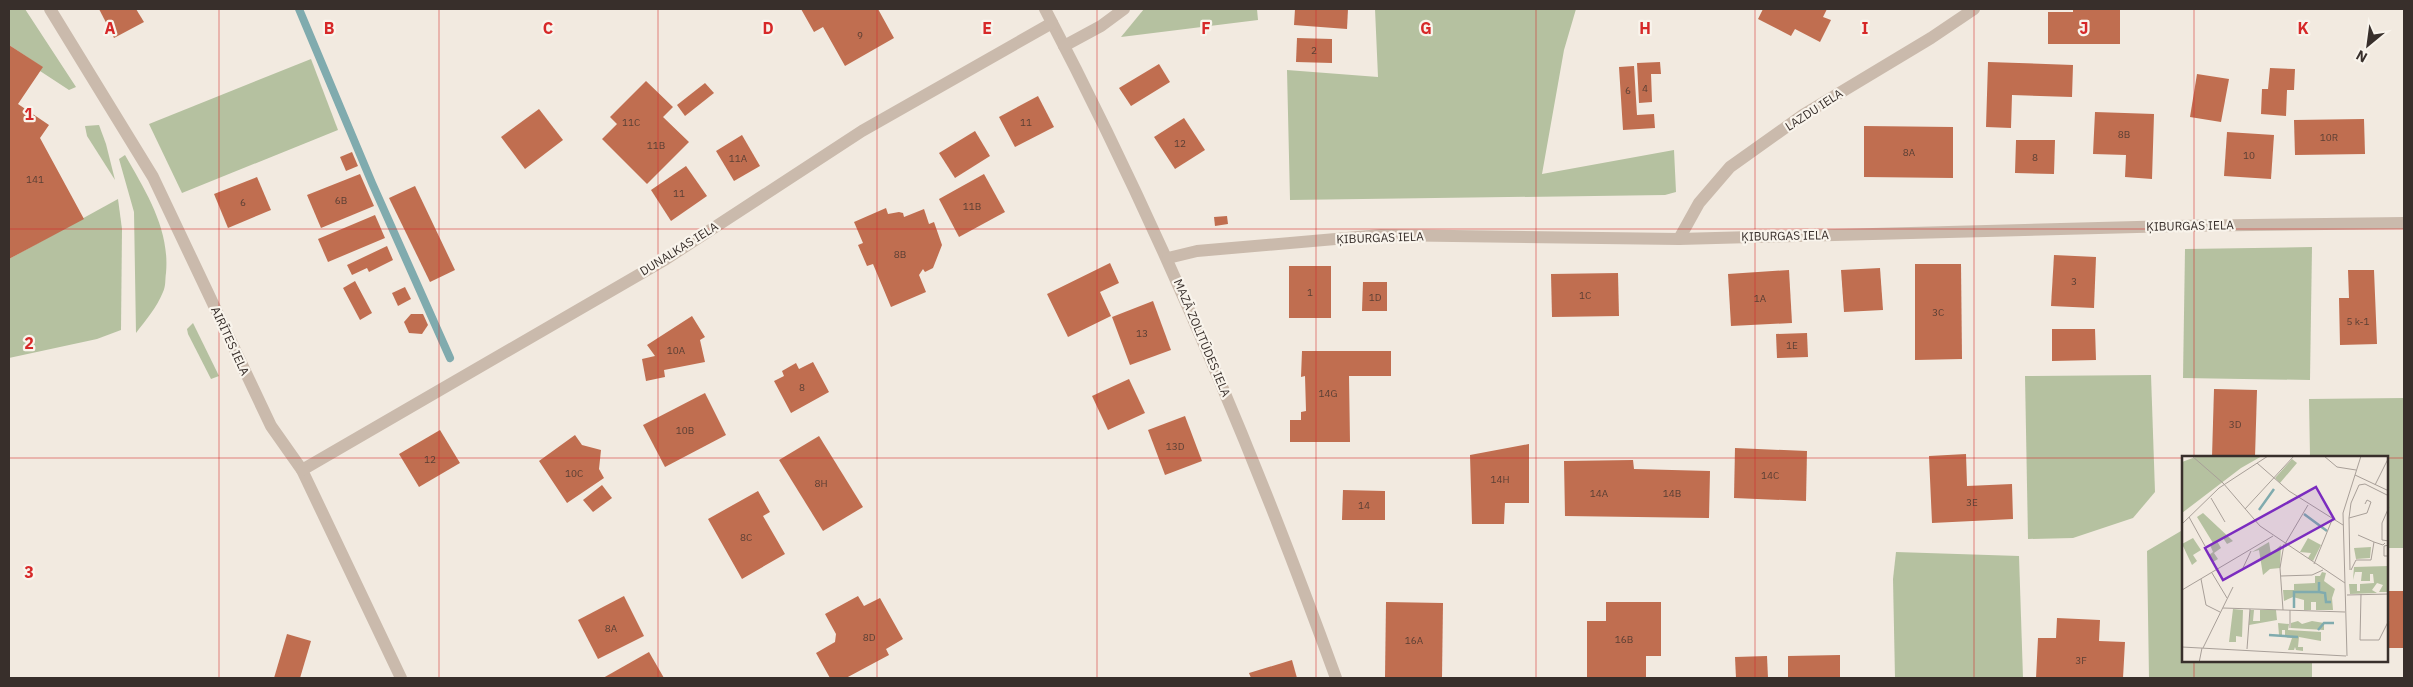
<svg xmlns="http://www.w3.org/2000/svg" width="2413" height="687" viewBox="0 0 2413 687" font-family="'IBM Plex Sans',sans-serif">
	<style>
		.green { fill: #b5c1a0 }
		.lines { fill: none; stroke-linecap: round; stroke-linejoin: round }
		.stream { stroke: #80abae; stroke-width: 8 }
		.building { fill: #c06e50 }
		.minor { stroke: #cabaac; stroke-width: 12 }
		.grid { fill: none; stroke: #d62828; stroke-width: 1; stroke-opacity: 0.55 }
		.labels { text-anchor: middle; stroke-width: 4.5; stroke-linejoin: round; paint-order: stroke }
		.number-label { font-size: 10px; fill: #5a3f34 }
		.street-label { font-size: 12px; fill: #382f2b; stroke: #f9f4ec }
		.inset-river { fill: none; stroke: #80abae; stroke-width: 2.5 }
		.inset-road { fill: none; stroke: #a89f98; stroke-width: 1 }
		.view { fill: #7b2cbf; fill-opacity: 0.15; stroke: #7b2cbf; stroke-width: 2.5 }
		.inset-edge { fill: none; stroke: #382f2b; stroke-width: 2.5 }
		.grid-label { font-size: 16px; text-anchor: middle; font-weight: bold; fill: #d62828; stroke: #f9f4ec; stroke-width: 4.5; stroke-linejoin: round; paint-order: stroke }
	</style>
	<rect width="100%" height="100%" fill="#f2eae0"/>
	<g class="green">
		<polygon points="9,9 25,9 76,87 69,90 40,71 42,67 9,45"/>
		<polygon points="1144,9 1257,9 1258,20 1121,37"/>
		<polygon points="1375,9 1576,9 1564,50 1542,174 1674,150 1676,192 1665,195 1290,200 1287,70 1378,77"/>
		<polygon points="311,59 338,130 182,193 149,124"/>
		<polygon points="99,125 106,144 115,180 87,136 85,126"/>
		<path d="M125 155C146 192 170 229 166 273 165 279 166 286 163 292 157 307 146 320 136 333L134 212 119 159Z"/>
		<polygon points="118,199 122,229 121,330 97,339 9,358 9,259"/>
		<polygon points="2312,247 2310,380 2183,378 2185,249"/>
		<polygon points="193,323 219,376 211,379 188,334 187,329"/>
		<polygon points="2151,375 2155,492 2133,518 2073,538 2028,539 2025,376"/>
		<polygon points="2404,398 2404,548 2387,548 2387,457 2310,457 2309,399"/>
		<polygon points="2181,531 2183,531 2183,661 2312,661 2312,678 2149,678 2147,551"/>
		<polygon points="1896,552 2019,556 2023,678 1895,678 1893,579"/>
	</g>
	<g class="lines">
		<polyline class="stream" points="299,9 372,183 450,358"/>
	</g>
	<g class="building">
		<polygon points="99,9 136,9 144,22 114,38"/>
		<polygon points="801,9 878,9 894,38 845,66 823,27 814,32"/>
		<polygon points="1295,9 1348,9 1347,29 1294,25"/>
		<polygon points="1763,9 1827,9 1823,17 1831,20 1820,42 1795,29 1791,36 1758,19"/>
		<polygon points="2073,9 2120,9 2120,44 2048,44 2048,12 2073,12"/>
		<polygon points="1297,38 1332,39 1332,63 1296,62"/>
		<polygon points="9,45 43,67 18,104 49,125 40,138 84,219 9,259"/>
		<polygon points="1660,62 1661,74 1651,74 1652,102 1639,103 1637,63"/>
		<polygon points="1988,62 2073,65 2072,97 2012,95 2011,128 1986,127"/>
		<polygon points="1159,64 1170,82 1131,106 1119,88"/>
		<polygon points="1634,66 1637,115 1654,114 1655,128 1623,130 1619,67"/>
		<polygon points="2270,68 2295,69 2294,90 2287,90 2286,116 2261,114 2262,89 2268,89"/>
		<polygon points="2197,74 2229,79 2221,122 2190,117"/>
		<polygon points="646,81 673,107 663,117 689,142 647,184 602,139 617,124 610,117"/>
		<polygon points="705,83 714,93 685,116 677,105"/>
		<polygon points="1038,96 1054,127 1015,147 999,117"/>
		<polygon points="539,109 563,140 525,169 501,137"/>
		<polygon points="2095,112 2154,114 2152,179 2125,177 2126,155 2093,154"/>
		<polygon points="1184,118 1205,150 1175,169 1154,137"/>
		<polygon points="2364,119 2365,154 2295,155 2294,120"/>
		<polygon points="1864,126 1953,127 1953,178 1864,177"/>
		<polygon points="975,131 990,156 955,178 939,153"/>
		<polygon points="2227,132 2274,135 2271,179 2224,176"/>
		<polygon points="742,135 760,166 734,181 716,151"/>
		<polygon points="2016,140 2055,140 2054,174 2015,173"/>
		<polygon points="352,152 358,166 346,171 340,157"/>
		<polygon points="686,166 707,196 671,221 651,190"/>
		<polygon points="360,174 374,206 321,228 307,195"/>
		<polygon points="984,174 1005,212 959,237 939,199"/>
		<polygon points="257,177 271,210 228,228 214,194"/>
		<polygon points="415,186 455,270 430,282 389,198"/>
		<polygon points="886,208 888,214 899,212 903,213 904,217 924,209 929,224 934,222 942,245 933,268 925,272 923,269 919,275 926,292 891,307 873,264 867,266 858,245 863,243 854,222"/>
		<polygon points="375,215 385,238 328,262 318,239"/>
		<polygon points="1227,216 1228,224 1215,226 1214,217"/>
		<polygon points="387,246 393,260 369,272 367,268 352,275 347,265"/>
		<polygon points="2054,255 2096,257 2094,308 2051,306"/>
		<polygon points="1110,263 1119,283 1100,292 1111,316 1068,337 1047,294"/>
		<polygon points="1915,264 1961,264 1962,359 1915,360"/>
		<rect x="1289" y="266" width="42" height="52"/>
		<polygon points="1880,268 1883,310 1844,312 1841,270"/>
		<polygon points="1789,270 1792,323 1731,326 1728,274"/>
		<polygon points="2348,270 2374,270 2377,344 2340,345 2339,298 2349,298"/>
		<polygon points="1618,273 1619,316 1552,317 1551,274"/>
		<polygon points="355,281 372,313 360,320 343,288"/>
		<polygon points="1363,282 1387,282 1387,311 1362,311"/>
		<polygon points="405,287 411,299 398,306 392,293"/>
		<polygon points="1153,301 1171,350 1130,365 1112,317"/>
		<polygon points="411,314 423,314 428,325 422,334 409,333 404,322"/>
		<polygon points="692,316 705,337 700,340 705,362 664,370 665,377 646,381 642,359 655,356 647,345"/>
		<polygon points="2052,329 2095,329 2096,360 2052,361"/>
		<polygon points="1807,333 1808,357 1777,358 1776,334"/>
		<polygon points="1302,351 1391,351 1391,376 1349,376 1350,442 1290,442 1290,420 1301,420 1301,412 1306,411 1305,376 1301,377"/>
		<polygon points="813,362 829,392 791,413 774,381 784,376 782,371 796,363 799,369"/>
		<polygon points="1129,379 1145,413 1108,430 1092,396"/>
		<polygon points="2214,389 2257,390 2255,457 2212,457"/>
		<polygon points="705,393 726,435 665,467 643,425"/>
		<polygon points="1185,416 1202,461 1165,475 1148,430"/>
		<polygon points="440,430 460,463 419,487 399,454"/>
		<polygon points="575,435 582,445 601,450 599,469 604,478 567,503 539,461"/>
		<polygon points="819,436 863,507 823,531 779,460"/>
		<polygon points="1529,444 1529,503 1505,503 1504,524 1472,524 1470,455"/>
		<polygon points="1735,448 1807,451 1806,501 1734,498"/>
		<polygon points="1966,454 1967,486 2012,484 2013,519 1932,523 1929,456"/>
		<polygon points="1633,460 1634,469 1710,471 1709,518 1565,516 1564,461"/>
		<polygon points="602,485 612,498 593,512 583,500"/>
		<polygon points="1343,490 1385,491 1385,520 1342,520"/>
		<polygon points="758,491 770,512 763,516 785,554 742,579 708,519"/>
		<rect x="2387" y="591" width="17" height="57"/>
		<polygon points="624,596 644,636 598,659 578,620"/>
		<polygon points="858,596 864,606 880,598 903,639 886,649 889,655 846,678 830,678 816,653 835,642 836,634 825,614"/>
		<polygon points="1386,602 1443,603 1442,678 1385,677"/>
		<polygon points="1606,602 1661,602 1661,656 1646,656 1646,678 1587,678 1587,621 1606,621"/>
		<polygon points="2057,618 2100,620 2099,641 2125,642 2123,678 2036,678 2038,638 2056,638"/>
		<polygon points="287,634 311,641 300,678 274,678"/>
		<polygon points="649,652 664,678 603,678"/>
		<polygon points="1840,655 1840,678 1788,678 1788,656"/>
		<polygon points="1767,656 1768,678 1736,678 1735,657"/>
		<polygon points="1292,660 1297,678 1251,678 1249,673"/>
	</g>
	<g class="lines">
		<g class="minor">
			<polyline points="50,9 153,177 271,426 302,470 401,678"/>
			<path d="M1045 9C1158 225 1253 449 1336 678"/>
			<polyline points="1064,46 1101,26 1124,9"/>
			<polyline points="1679,239 1699,203 1730,167 1803,115 1931,38 1974,9"/>
			<polyline points="1168,258 1197,251 1381,235 1679,239 2175,226 2404,223"/>
			<polyline points="302,470 666,259 862,131 1052,23"/>
		</g>
	</g>
	<path class="grid" d="M219 9V678M439 9V678M658 9V678M877 9V678M1097 9V678M1316 9V678M1536 9V678M1755 9V678M1974 9V678M2194 9V457M9 229H2404M9 458H2183M2387 458H2404M2194 661V678"/>
	<g class="labels">
		<g class="number-label">
			<text x="860" y="39">9</text>
			<text x="1314" y="54">2</text>
			<text x="1645" y="92">4</text>
			<text x="1628" y="94">6</text>
			<text x="631" y="126">11C</text>
			<text x="1026" y="126">11</text>
			<text x="2124" y="138">8B</text>
			<text x="2329" y="141">10R</text>
			<text x="1180" y="147">12</text>
			<text x="656" y="149">11B</text>
			<text x="1909" y="156">8A</text>
			<text x="2249" y="159">10</text>
			<text x="2035" y="161">8</text>
			<text x="738" y="162">11A</text>
			<text x="35" y="183">141</text>
			<text x="679" y="197">11</text>
			<text x="341" y="204">6B</text>
			<text x="243" y="206">6</text>
			<text x="972" y="210">11B</text>
			<text x="900" y="258">8B</text>
			<text x="2074" y="285">3</text>
			<text x="1310" y="296">1</text>
			<text x="1585" y="299">1C</text>
			<text x="1375" y="301">1D</text>
			<text x="1760" y="302">1A</text>
			<text x="1938" y="316">3C</text>
			<text x="2358" y="325">5 k-1</text>
			<text x="1142" y="337">13</text>
			<text x="1792" y="349">1E</text>
			<text x="676" y="354">10A</text>
			<text x="802" y="391">8</text>
			<text x="1328" y="397">14G</text>
			<text x="2235" y="428">3D</text>
			<text x="685" y="434">10B</text>
			<text x="1175" y="450">13D</text>
			<text x="430" y="463">12</text>
			<text x="574" y="477">10C</text>
			<text x="1770" y="479">14C</text>
			<text x="1500" y="483">14H</text>
			<text x="821" y="487">8H</text>
			<text x="1599" y="497">14A</text>
			<text x="1672" y="497">14B</text>
			<text x="1972" y="506">3E</text>
			<text x="1364" y="509">14</text>
			<text x="746" y="541">8C</text>
			<text x="611" y="632">8A</text>
			<text x="869" y="641">8D</text>
			<text x="1624" y="643">16B</text>
			<text x="1414" y="644">16A</text>
			<text x="2081" y="664">3F</text>
		</g>
		<g class="street-label">
			<text transform="translate(1814 110) rotate(-33)" y="4">LAZDU IELA</text>
			<text transform="translate(2190 226) rotate(-1)" y="4">ĶIBURGAS IELA</text>
			<text transform="translate(1785 236) rotate(-1)" y="4">ĶIBURGAS IELA</text>
			<text transform="translate(1380 238) rotate(-2)" y="4">ĶIBURGAS IELA</text>
			<text transform="translate(679 249) rotate(-32)" y="4">DUNALKAS IELA</text>
			<text transform="translate(1202 338) rotate(67)" y="4">MAZĀ ZOLITŪDES IELA</text>
			<text transform="translate(230 341) rotate(65)" y="4">AIRĪTES IELA</text>
		</g>
	</g>
	<g transform="translate(2182 456)">
		<rect width="206" height="206" fill="#f2eae0"/>
		<path d="M16 0H80L59 12 0 57V6ZM110 3 115 7 98 27 93 22ZM21 57 51 85 45 88 41 82 35 85 39 92 32 97 36 103 31 106 27 99 31 96 28 89 31 87 15 61ZM11 82 19 94 11 99 15 105 10 109 0 88ZM126 82 139 89 131 105 126 102 129 97 118 96ZM87 86 89 98 99 89 98 112 88 113 81 119 77 94 70 96ZM189 91 188 102 174 103 172 92ZM206 110V136H197L201 129 195 127 190 134 195 137 168 138 167 128H171V136V128H175V135H178V128L192 127 191 118H188V125H179L180 116H173L171 124 172 111ZM140 116 144 117 142 125 153 133 150 142 151 154H134V146H129V154H122V144L111 141 102 145 101 134H112V128L133 127V120H138ZM51 153 61 154 60 181 54 180V186H47ZM68 154H72L71 165H78V154H94L95 164 67 169ZM116 165 120 168 130 165 142 167V174L109 172V167ZM96 167 107 168 106 174 139 176V185L117 181 116 191H121V195L114 194 113 191 112 194H106L110 182 103 181V174H100V180L97 179Z" fill="#b5c1a0"/>
		<path class="inset-river" d="M77 54 92 33M122 58 145 75M137 126V136L143 137 144 146H149M112 152V136H137M136 174 142 167H152M87 179 116 181"/>
		<path class="inset-road" d="M10 0 41 27 78 70 163 127M142 0 155 11 174 14M75 7 107 35 161 69M173 19 207 35M193 29 207 1M29 42 43 66M207 51 200 67V84L207 85M63 53 112 0M7 61 23 90M167 62 169 47 177 29 183 28 207 40M0 68 37 32 86 0M176 79 192 86M103 88 126 49M207 89 202 90V100H207M132 108 150 64M60 114 69 95M168 114 167 62 185 57 189 46 185 44 183 48M169 114 174 104H189L192 86 201 89 203 87M30 117 45 142M99 120 130 119 141 114M19 123 24 149 38 156M0 134 91 80M179 138 178 184H197L207 164M165 139 207 138M41 152 163 156M101 154 98 112 102 88M108 154V172M0 191 164 200M21 192 51 131M65 193 68 153M165 200 161 57 179 0M17 207 20 192"/>
		<path class="view" d="M134 31 152 63 41 124 23 92Z"/>
		<rect width="206" height="206" class="inset-edge"/>
	</g>
	<g class="grid-label">
		<text x="110" y="34">A</text>
		<text x="329" y="34">B</text>
		<text x="548" y="34">C</text>
		<text x="768" y="34">D</text>
		<text x="987" y="34">E</text>
		<text x="1206" y="34">F</text>
		<text x="1426" y="34">G</text>
		<text x="1645" y="34">H</text>
		<text x="1865" y="34">I</text>
		<text x="2084" y="34">J</text>
		<text x="2303" y="34">K</text>
		<text x="29" y="120">1</text>
		<text x="29" y="349">2</text>
		<text x="29" y="578">3</text>
	</g>
	<rect width="2413" height="687" fill="none" stroke="#382f2b" stroke-width="20"/>
	<g transform="translate(2368 45) rotate(209)" stroke="#f9f4ec" stroke-width="4" paint-order="stroke">
	<path d="M0-4L9 19L0 12L-9 19Z" fill="#382f2b"/>
	<text y="-8" font-size="14" font-weight="bold" text-anchor="middle" fill="#382f2b">N</text>
	</g>
</svg>
